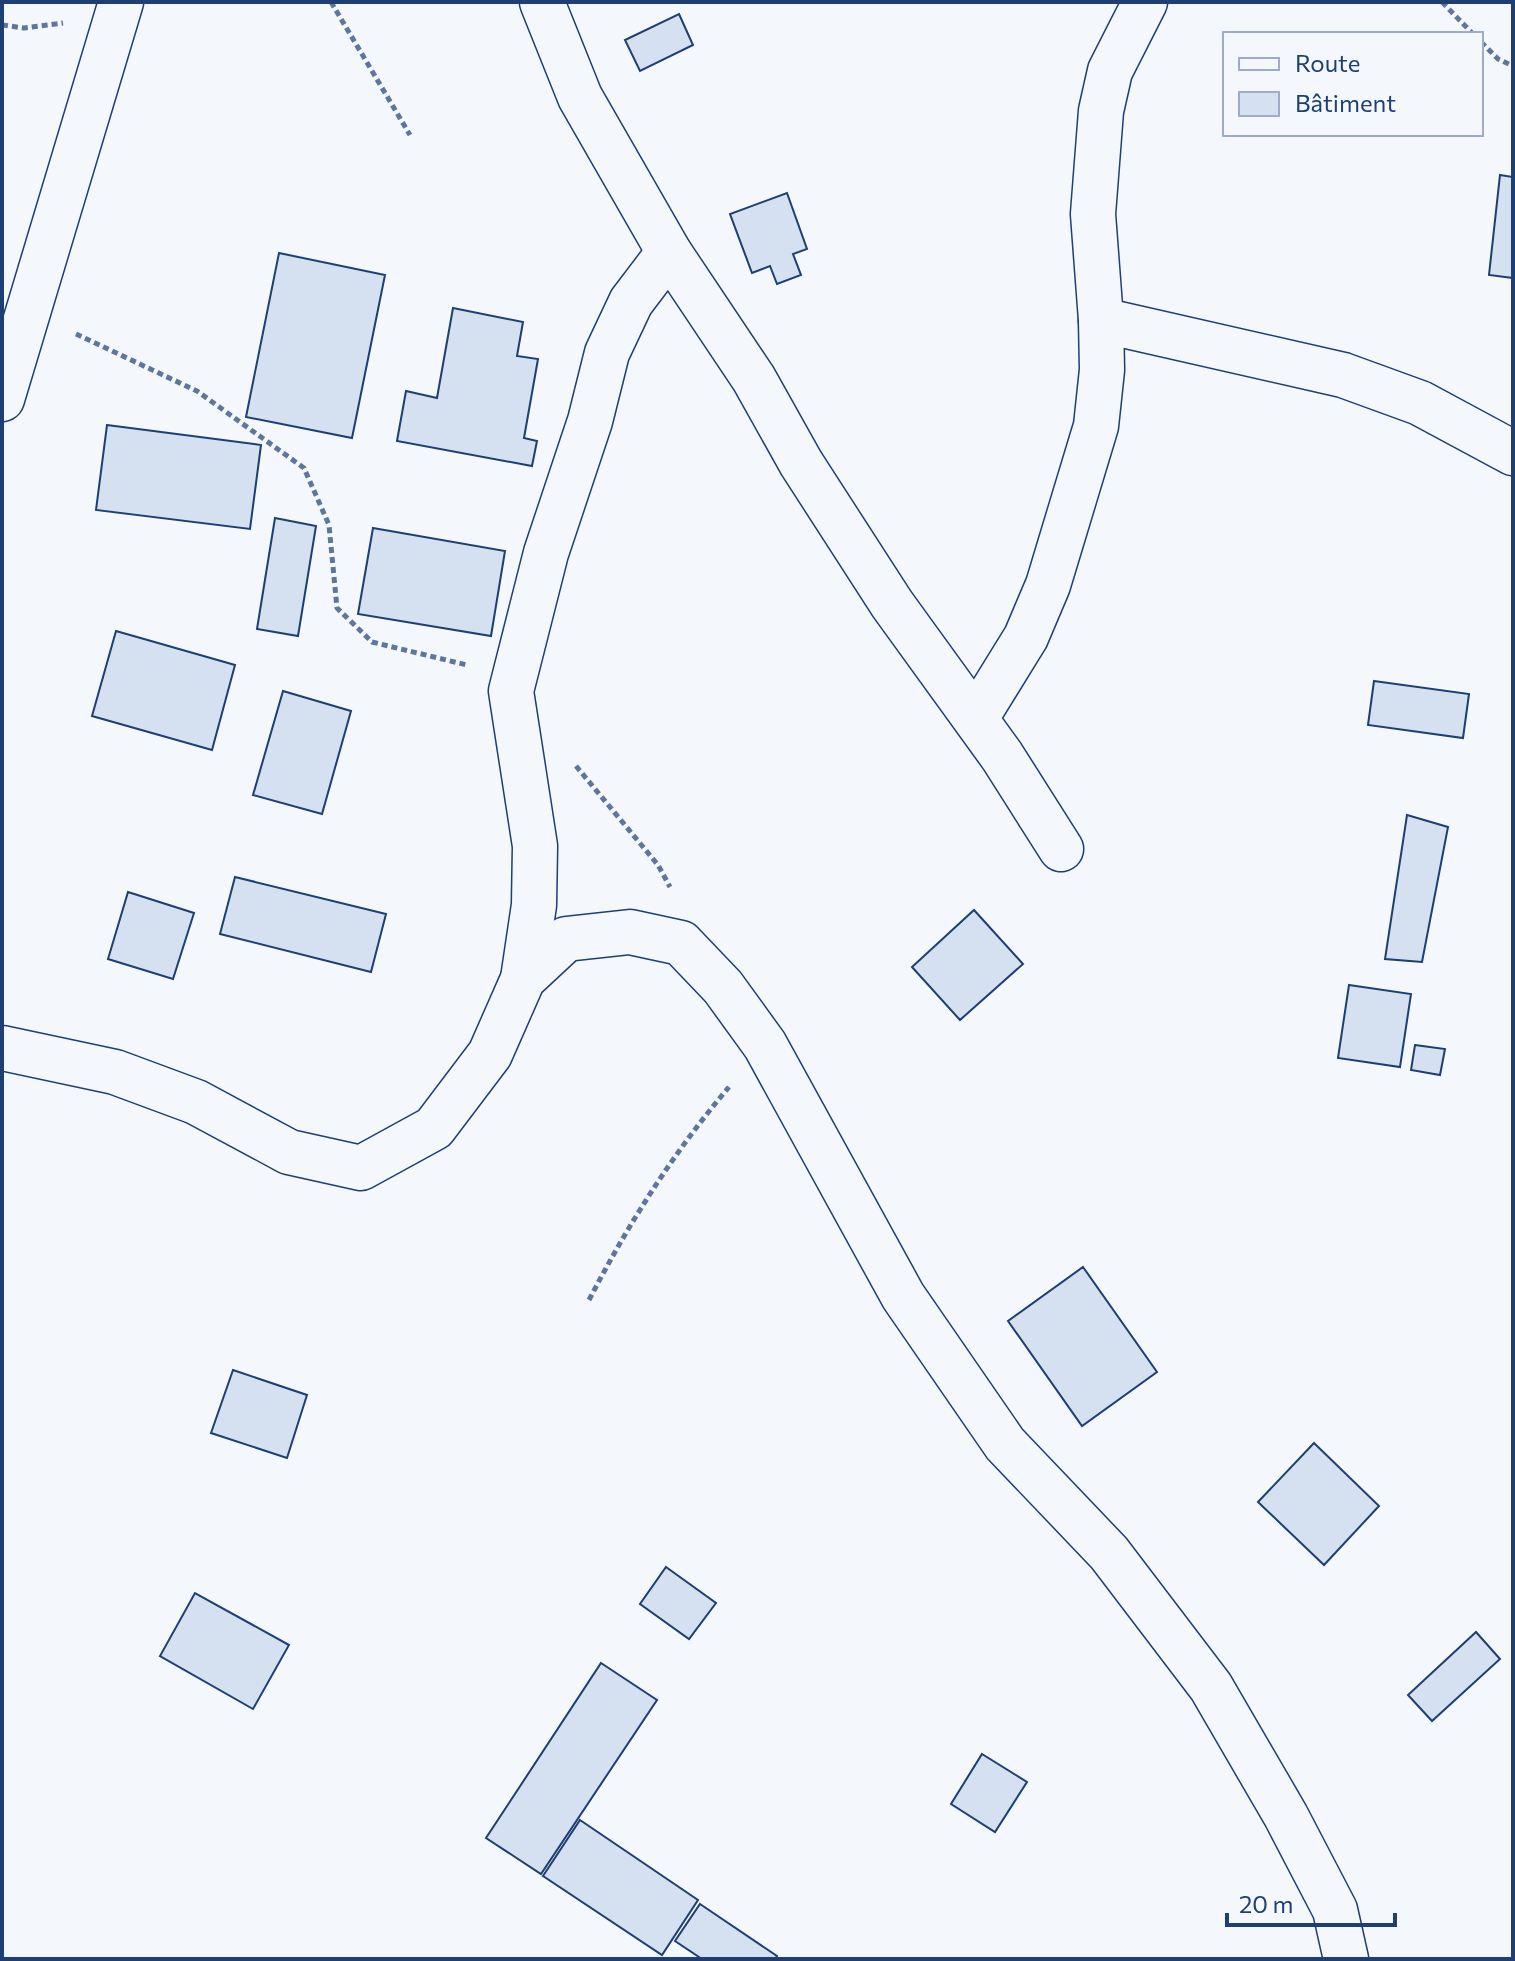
<svg xmlns="http://www.w3.org/2000/svg" width="1515" height="1961" viewBox="0 0 1515 1961" font-family="Commissioner,sans-serif">
	<style>
		.building { fill: #d5e0f0; stroke: #1d3f73; stroke-width: 2 }
		.lines { fill: none; stroke-linecap: round; stroke-linejoin: round }
		.minor-casing { stroke: #1d3f73; stroke-width: 47 }
		.path { stroke: #5e769c; stroke-width: 5; stroke-dasharray: 6 4; stroke-linecap: butt }
		.minor { stroke: #f4f7fb; stroke-width: 44 }
	</style>
	<rect width="100%" height="100%" fill="#f4f7fb"/>
	<g class="building">
		<polygon points="679,14 693,45 640,71 625,40"/>
		<polygon points="1500,175 1513,177 1513,278 1489,275"/>
		<polygon points="787,193 807,249 793,254 801,275 777,284 770,266 752,273 730,214"/>
		<polygon points="279,253 385,275 352,438 246,417"/>
		<polygon points="453,308 523,322 517,356 538,359 524,438 537,441 532,466 397,441 406,391 437,398"/>
		<polygon points="107,425 261,445 250,529 96,510"/>
		<polygon points="275,518 316,526 298,636 257,629"/>
		<polygon points="373,528 505,551 491,636 358,614"/>
		<polygon points="116,631 235,665 212,750 92,716"/>
		<polygon points="1374,681 1469,694 1463,738 1368,725"/>
		<polygon points="283,691 351,711 322,814 253,795"/>
		<polygon points="1407,815 1448,827 1422,962 1385,959"/>
		<polygon points="235,877 386,914 371,972 220,934"/>
		<polygon points="128,892 194,913 173,979 108,959"/>
		<polygon points="974,910 1023,964 960,1020 912,967"/>
		<polygon points="1349,985 1411,994 1400,1067 1338,1058"/>
		<polygon points="1415,1045 1445,1049 1440,1075 1411,1070"/>
		<polygon points="1083,1267 1157,1372 1082,1426 1008,1321"/>
		<polygon points="233,1370 307,1395 287,1458 211,1433"/>
		<polygon points="1314,1443 1379,1506 1324,1565 1258,1502"/>
		<polygon points="666,1567 716,1603 689,1639 640,1604"/>
		<polygon points="195,1593 289,1645 253,1709 160,1656"/>
		<polygon points="1476,1632 1500,1659 1432,1721 1408,1695"/>
		<polygon points="601,1663 657,1700 541,1874 486,1838"/>
		<polygon points="982,1754 1027,1782 995,1832 951,1804"/>
		<polygon points="580,1820 698,1900 662,1955 543,1876"/>
		<polygon points="700,1904 777,1956 775,1959 702,1959 675,1941"/>
	</g>
	<g class="lines">
		<g class="minor-casing">
			<g id="minor">
				<polyline points="542,2 580,97 669,252 754,379 801,463 892,604 1002,756 1061,849"/>
				<polyline points="1101,320 1343,375 1420,403 1513,453"/>
				<polyline points="2,399 121,2"/>
				<polyline points="976,718 1026,637 1048,585 1096,426 1102,370 1101,320 1093,214 1101,111 1110,71 1145,2"/>
				<polyline points="523,979 534,905 535,846 511,691 546,553 590,421 607,353 631,302 669,252"/>
				<polyline points="2,1048 115,1072 196,1102 289,1152 361,1168 434,1128 490,1054 523,979 566,939 630,932 681,943 723,987 765,1045 903,1296 1005,1444 1109,1553 1211,1687 1286,1816 1335,1910 1346,1959"/>
			</g>
		</g>
		<g class="path">
			<polyline points="331,2 410,135"/>
			<polyline points="1442,2 1473,34"/>
			<polyline points="2,25 24,28 63,23"/>
			<polyline points="1481,42 1498,59 1513,66"/>
			<polyline points="76,334 197,391 304,468 329,525 337,608 372,642 467,665"/>
			<polyline points="576,766 658,865 670,887"/>
			<path d="M589 1300C629 1223 673 1153 729 1087"/>
		</g>
		<use href="#minor" class="minor"/>
	</g>
	<rect width="1515" height="1961" fill="none" stroke="#1d3f73" stroke-width="8"/>
	<rect x="1223" y="32" width="260" height="104" fill="#f4f7fb" stroke="#9eadc5" stroke-width="2"/>
	<rect x="1239" y="58" width="40" height="12" fill="#f4f7fb" stroke="#9eadc5" stroke-width="2"/>
	<text x="1295" y="72" font-size="24" fill="#1d3f73">Route</text>
	<rect x="1239" y="92" width="40" height="24" fill="#d5e0f0" stroke="#9eadc5" stroke-width="2"/>
	<text x="1295" y="112" font-size="24" fill="#1d3f73">Bâtiment</text>
	<path d="M1227 1913v12h168v-12" fill="none" stroke="#1d3f73" stroke-width="4"/>
	<text x="1239" y="1913" font-size="24" fill="#1d3f73" stroke="#f4f7fb" stroke-width="6" paint-order="stroke">20 m</text>
</svg>
